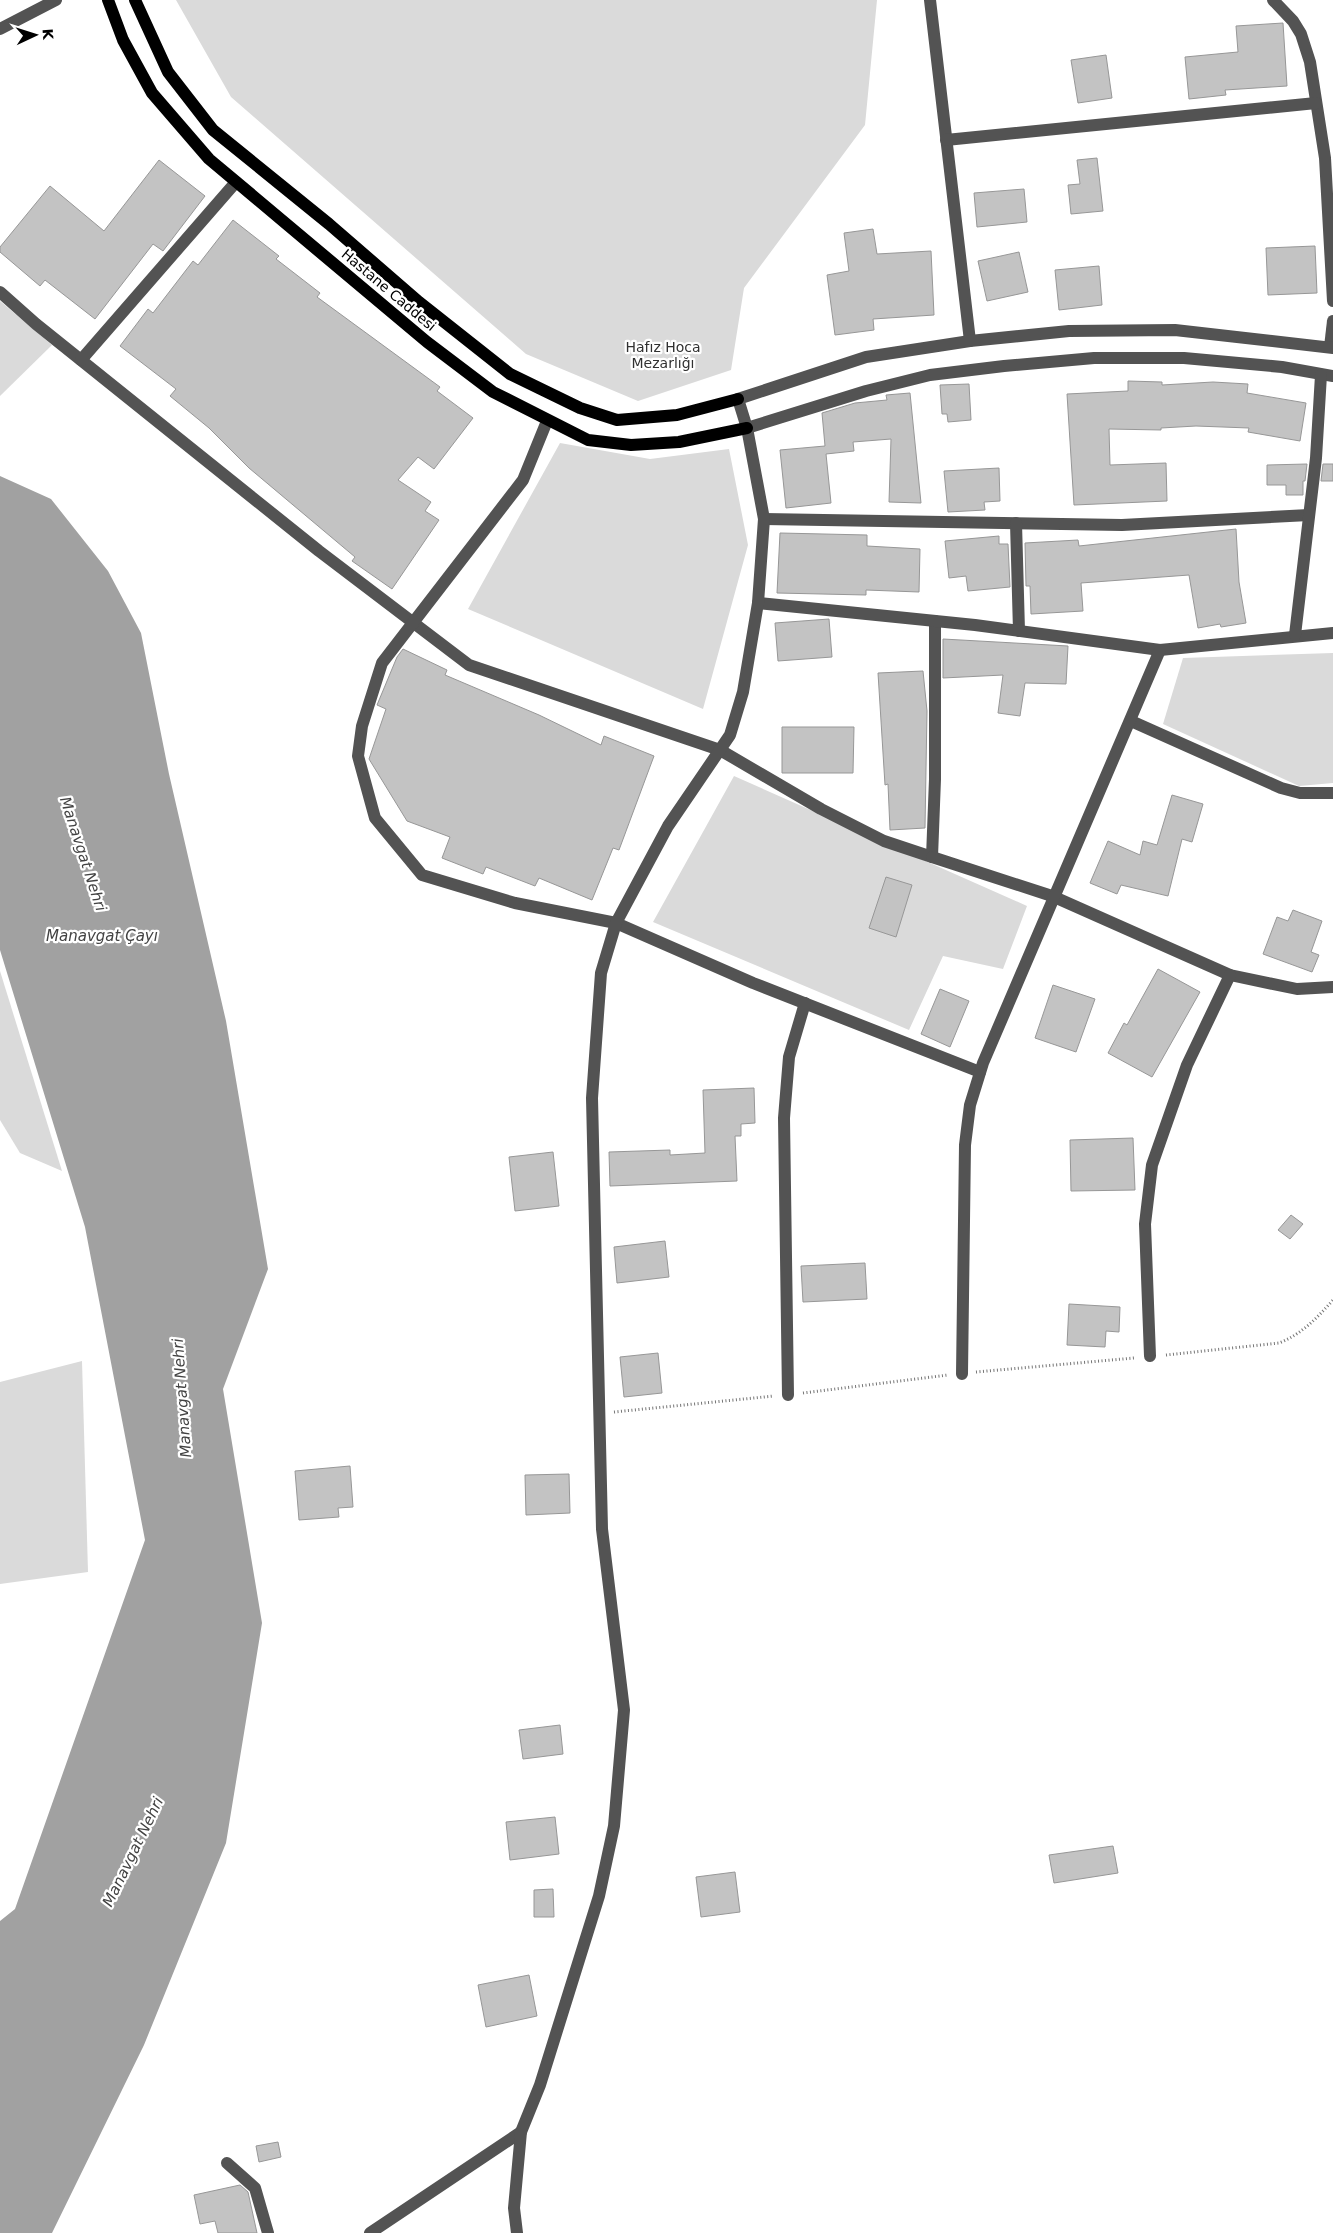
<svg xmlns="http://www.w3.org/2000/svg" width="1333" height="2233" viewBox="0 0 1333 2233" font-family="'DejaVu Sans',sans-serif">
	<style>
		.green { fill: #dadada }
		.water { fill: #a1a1a1 }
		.building { fill: #c3c3c3; stroke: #979797 }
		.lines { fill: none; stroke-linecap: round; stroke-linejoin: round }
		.path { stroke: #757575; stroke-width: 3; stroke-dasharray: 1 2.5; stroke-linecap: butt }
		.minor { stroke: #535353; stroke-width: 12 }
		.major { stroke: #000; stroke-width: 12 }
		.labels { text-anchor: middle; stroke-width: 4.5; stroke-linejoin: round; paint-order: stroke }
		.street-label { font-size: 14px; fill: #000; stroke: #fff }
		.park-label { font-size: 14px; fill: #313131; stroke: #fff }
		.water-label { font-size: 15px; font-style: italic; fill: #424242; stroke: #fff }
	</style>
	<rect width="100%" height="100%" fill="#fff"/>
	<g class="green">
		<polygon points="176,0 877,0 865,125 744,288 731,370 638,401 526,354 231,97"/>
		<polygon points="0,301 52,345 0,396"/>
		<polygon points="560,443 650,459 729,449 748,545 703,709 468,609"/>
		<polygon points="1333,653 1333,783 1299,786 1163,724 1183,658"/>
		<polygon points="734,776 1027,906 1003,969 943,956 909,1030 653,922"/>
		<polygon points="0,971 62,1171 20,1153 0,1120"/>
		<polygon points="82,1361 88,1572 0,1584 0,1382"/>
	</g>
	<polygon class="water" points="0,476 51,499 108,571 141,633 169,774 226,1021 268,1269 223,1389 262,1623 226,1843 144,2045 52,2233 0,2233 0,1921 15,1909 145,1540 85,1227 0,950"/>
	<g class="building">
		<polygon points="1283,23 1287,86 1225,90 1226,95 1189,99 1185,57 1238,52 1236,26"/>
		<polygon points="1106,55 1112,98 1078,103 1071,60"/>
		<polygon points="1097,158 1103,211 1071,214 1068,185 1080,184 1077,160"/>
		<polygon points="159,160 205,196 163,251 153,244 95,319 45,280 40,286 0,252 0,247 50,186 104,231"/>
		<polygon points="1024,189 1027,222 977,227 974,193"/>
		<polygon points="233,220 279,256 276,259 320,293 317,297 440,387 437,391 473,418 434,469 418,457 398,480 431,502 425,511 439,520 392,589 352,561 355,557 249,468 209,428 170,396 176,389 120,346 148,309 153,313 193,261 198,265"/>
		<polygon points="873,229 877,254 931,251 934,315 873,319 874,330 835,335 827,275 849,271 844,233"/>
		<polygon points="1315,246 1317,293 1268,295 1266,248"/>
		<polygon points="1019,252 1028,292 987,301 978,261"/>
		<polygon points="1099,266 1102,305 1059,310 1055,270"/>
		<polygon points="1128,381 1162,382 1162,385 1213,382 1248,384 1247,393 1306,403 1300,441 1248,432 1249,428 1196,426 1161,428 1161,430 1109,429 1110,465 1166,463 1167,501 1074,505 1067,394 1128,391"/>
		<polygon points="969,384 971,420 948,422 947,414 942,414 940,385"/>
		<polygon points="910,393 921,503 889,502 891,439 853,442 854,451 826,454 831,503 786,508 780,450 825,446 822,413 855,403 887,400 886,395"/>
		<polygon points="1307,464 1305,481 1303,481 1303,495 1286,495 1286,485 1267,485 1267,465"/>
		<polygon points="1323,464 1333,464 1333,481 1321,481"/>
		<polygon points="999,468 1000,501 984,502 985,510 948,512 944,471"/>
		<polygon points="1236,529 1239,582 1246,623 1221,627 1220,624 1198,628 1189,575 1081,583 1083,611 1031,614 1030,586 1026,586 1025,543 1078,540 1079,546"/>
		<polygon points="780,533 867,535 867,546 920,549 919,592 866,590 866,595 777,593"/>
		<polygon points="999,536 999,544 1008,544 1010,587 968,591 966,576 949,578 945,541"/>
		<polygon points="829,619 832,657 778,661 775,623"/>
		<polygon points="943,639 1068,646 1066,684 1025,683 1020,716 998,713 1003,675 943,678"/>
		<polygon points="403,649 447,670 445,675 539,715 601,745 604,736 654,756 619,850 613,848 592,900 539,878 535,886 486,867 483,874 442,858 450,837 407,821 369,759 386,709 377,705 397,657"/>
		<polygon points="923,671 927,711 925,828 890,830 888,784 885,785 878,673"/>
		<polygon points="782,727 854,727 853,773 782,773"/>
		<polygon points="1172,795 1203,804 1192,842 1182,839 1168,896 1121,885 1117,894 1090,883 1108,841 1140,855 1143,841 1157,845"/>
		<polygon points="886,877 912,885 896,937 869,928"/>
		<polygon points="1293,910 1322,921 1311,952 1319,955 1312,972 1263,954 1277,917 1288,921"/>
		<polygon points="1158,969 1200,992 1152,1077 1108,1053 1124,1023 1127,1025"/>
		<polygon points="1053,985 1095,999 1076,1052 1035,1038"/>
		<polygon points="940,989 969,1001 950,1047 921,1034"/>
		<polygon points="754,1088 755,1123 741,1124 741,1136 735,1136 737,1181 610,1186 609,1152 670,1150 670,1155 705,1153 703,1090"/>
		<polygon points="1133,1138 1135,1190 1071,1191 1070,1140"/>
		<polygon points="553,1152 559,1206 515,1211 509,1157"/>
		<polygon points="1291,1215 1303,1224 1290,1239 1278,1230"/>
		<polygon points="665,1241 669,1277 617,1283 614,1247"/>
		<polygon points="865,1263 867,1299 803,1302 801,1266"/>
		<polygon points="1069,1304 1120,1307 1119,1332 1106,1331 1105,1347 1067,1345"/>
		<polygon points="658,1353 662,1393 624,1397 620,1357"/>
		<polygon points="350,1466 353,1507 338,1508 339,1517 299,1520 295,1471"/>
		<polygon points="569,1474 570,1513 526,1515 525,1475"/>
		<polygon points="560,1725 563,1754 523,1759 519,1730"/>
		<polygon points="555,1817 559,1854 510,1860 506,1822"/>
		<polygon points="1113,1846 1118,1873 1054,1883 1049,1855"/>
		<polygon points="735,1872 740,1912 701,1917 696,1877"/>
		<polygon points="553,1889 554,1917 534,1917 534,1890"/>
		<polygon points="529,1975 537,2016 486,2027 478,1985"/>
		<polygon points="278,2142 281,2157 259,2162 256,2146"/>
		<polygon points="240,2185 248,2192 257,2233 218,2233 215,2221 200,2224 194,2195"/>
	</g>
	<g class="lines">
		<g class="path">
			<path d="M1166 1355 1279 1343C1302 1334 1317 1318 1333 1300"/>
			<polyline points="976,1372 1134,1358"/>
			<polyline points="803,1393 948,1375"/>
			<polyline points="614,1412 774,1396"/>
		</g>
		<g class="minor">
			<polyline points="930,0 970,341"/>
			<polyline points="1273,0 1293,21 1301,34 1310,62 1325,158 1333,301"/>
			<polyline points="0,29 56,0"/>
			<polyline points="946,140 1316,103"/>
			<polyline points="0,292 36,324 319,551 469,665 720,750 821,809 884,841 932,857 935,779 935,621"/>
			<polyline points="1330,347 1333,321"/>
			<polyline points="81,360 236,182"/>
			<polyline points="547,421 523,480 382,663 362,726 358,756 375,818 422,875 515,903 616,923 753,983 980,1072"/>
			<polyline points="747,428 866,391 930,375 1004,366 1094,358 1184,358 1282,367 1333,376"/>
			<polyline points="764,519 1122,525 1309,515"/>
			<polyline points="1016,523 1019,631"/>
			<polyline points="758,603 975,625 1160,650 1333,633"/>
			<polyline points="1295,635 1316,458 1321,375"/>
			<polyline points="1131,721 1281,788 1300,793 1333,793"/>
			<polyline points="932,857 1052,896 1230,975 1297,989 1333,987"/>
			<polyline points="1150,1356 1145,1224 1152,1165 1187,1065 1230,975"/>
			<polyline points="962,1374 965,1145 970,1105 983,1063 1160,650"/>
			<polyline points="788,1395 784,1118 789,1057 805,1003"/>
			<polyline points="227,2163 255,2188 268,2233"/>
			<polyline points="370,2233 521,2132"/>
			<polyline points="517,2233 514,2208 521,2132 540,2085 599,1896 614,1826 624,1710 602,1529 592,1098 601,973 616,923 668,826 730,735 743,692 758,603 764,519 747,428 738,399 866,357 970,341 1069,331 1175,330 1333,348"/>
		</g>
		<g class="major">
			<polyline points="108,0 123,40 152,93 209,159 427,342 493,392 588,440 631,445 679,442 747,428"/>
			<polyline points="135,0 168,72 213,130 329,224 419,302 510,374 580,408 617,420 677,415 738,399"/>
		</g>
	</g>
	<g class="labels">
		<g class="street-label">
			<text transform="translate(389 290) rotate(40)" y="5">Hastane Caddesi</text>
		</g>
		<g class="park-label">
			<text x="663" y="352">Hafız Hoca<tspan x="663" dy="16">Mezarlığı</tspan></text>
		</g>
		<g class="water-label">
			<text transform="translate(83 854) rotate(72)" y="5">Manavgat Nehri</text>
			<text x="102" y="941">Manavgat Çayı</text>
			<text transform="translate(182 1398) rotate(-94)" y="5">Manavgat Nehri</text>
			<text transform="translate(133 1852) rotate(-64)" y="5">Manavgat Nehri</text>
		</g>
	</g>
	<g transform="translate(35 35) rotate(86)" stroke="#ffffff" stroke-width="4" paint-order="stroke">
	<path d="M0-4L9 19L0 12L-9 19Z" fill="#000000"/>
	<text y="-8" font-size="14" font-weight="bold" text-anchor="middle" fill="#000000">K</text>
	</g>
</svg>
